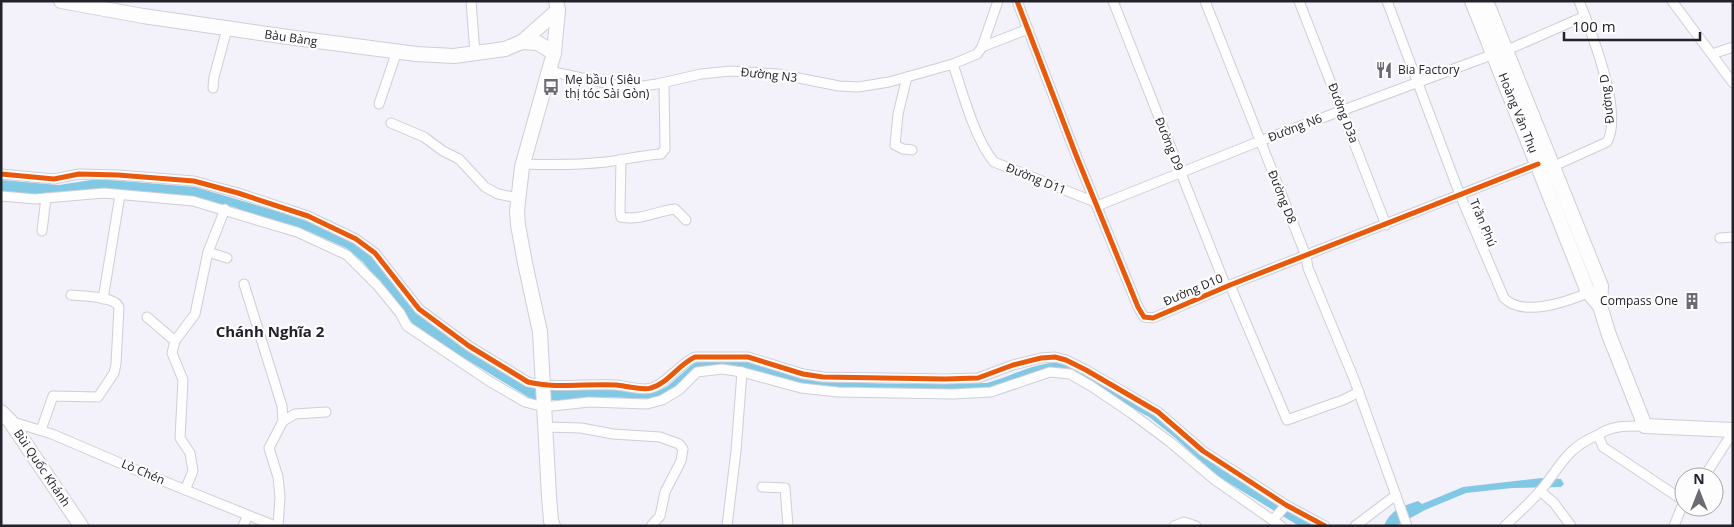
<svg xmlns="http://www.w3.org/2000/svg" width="1734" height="527" viewBox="0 0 1734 527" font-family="'Open Sans',sans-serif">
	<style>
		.water { fill: #80c8e4 }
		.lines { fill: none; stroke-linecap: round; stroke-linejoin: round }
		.street-casing { stroke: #cfcdd6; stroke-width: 11 }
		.secondary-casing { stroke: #cfcdd6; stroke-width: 16 }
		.street { stroke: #fdfdfe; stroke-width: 9 }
		.secondary { stroke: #fdfdfe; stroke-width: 14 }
		.cycleway-casing { stroke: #fdfdfd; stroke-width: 8 }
		.cycleway { stroke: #e8590c; stroke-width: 5 }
		.labels { text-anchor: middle; stroke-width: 4.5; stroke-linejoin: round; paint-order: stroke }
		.street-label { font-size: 12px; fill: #23222b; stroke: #fdfdfd }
		.poi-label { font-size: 12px; fill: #23222b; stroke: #fdfdfd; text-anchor: start }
		.quarter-label { font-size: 15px; font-weight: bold; fill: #23222b; stroke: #fdfdfd }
	</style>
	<rect width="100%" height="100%" fill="#f3f1fa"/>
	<g class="water">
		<path d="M98 179 195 187 307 220 360 243 389 271 425 319 533 386 572 390 598 389 658 391 668 386 694 363 708 359 756 362 819 382 913 384 987 383C1013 376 1038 360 1065 363L1153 411 1221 469 1313 526H1299L1216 475 1173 436 1149 417 1063 370 989 390 818 389 754 370 709 367 685 380 659 399 598 397 563 400H533L418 330 363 262 346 248 310 232 233 207 188 197H38L1 192V180L59 185Z"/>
		<path d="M1542 478 1561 479 1564 484 1561 487 1512 488 1466 493 1425 510 1396 526H1384C1390 510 1403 506 1418 501L1422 504 1463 487Z"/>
	</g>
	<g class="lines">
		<g class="street-casing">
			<g id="street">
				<polyline points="471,1 475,53"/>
				<polyline points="1017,1 1076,155 1138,307 1144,317 1153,318 1230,285 1538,164"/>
				<polyline points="1113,1 1226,287"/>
				<polyline points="1205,1 1306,256 1308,268 1354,379 1407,526"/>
				<polyline points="1299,1 1386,225"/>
				<path d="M1387 1 1460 195 1504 298C1523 318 1570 301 1592 291"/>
				<polyline points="1672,1 1733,83"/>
				<polyline points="982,47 1028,29"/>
				<polyline points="1505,51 1585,16"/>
				<polyline points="1712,54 1733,47"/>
				<path d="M953 64C962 91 975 140 994 162L1095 202"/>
				<polyline points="549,71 629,88 657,84 701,74 731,71 778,74 839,86 858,87 889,82 953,64 977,54 982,47 998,1"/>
				<polyline points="907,77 898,114 895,145 903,149 912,150"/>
				<polyline points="213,88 214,77 227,29"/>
				<polyline points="379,104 397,51"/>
				<polyline points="391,123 424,137 443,151 459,159 485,187 498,194 518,198"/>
				<path d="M621 159 620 211 621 217C641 221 656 211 675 209L686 220"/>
				<path d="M523 164C551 165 578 165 606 162 624 160 642 155 661 154L665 149 664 83"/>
				<path d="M1554 166 1607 142C1624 113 1591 31 1579 1"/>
				<path d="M1 174 54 179 79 174 118 175 194 181 238 193 308 216 356 239 375 253 419 309 469 346 528 382C557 389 587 383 617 385 625 386 644 391 651 388 667 384 679 364 695 357H748L803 374 823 377 945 379 978 378 1013 365 1041 358 1055 357 1066 360 1086 370 1158 412 1203 451 1286 505 1325 526"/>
				<polyline points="1,196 35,199 104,193 193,201 297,232 347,255 377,285 400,313 407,326 489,381 525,402 544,407 589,402 647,404 662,400 679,390 697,372 722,369 742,372 801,388 838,392 953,394 991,392 1050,372 1070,374 1091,386 1131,413 1170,442 1215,480 1281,526"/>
				<polyline points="1097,206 1260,141 1494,54"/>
				<polyline points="42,231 46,198"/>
				<polyline points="1720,238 1733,237"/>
				<polyline points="208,252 225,209"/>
				<polyline points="244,284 282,406 283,421 269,448 278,477 280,497 278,526"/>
				<polyline points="1230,285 1287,420 1343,400 1359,392"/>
				<polyline points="103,299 120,195"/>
				<polyline points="147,317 175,341 172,353 183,380 180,438 190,453 193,471 185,490"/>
				<polyline points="175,341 195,314 208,252 227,258"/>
				<polyline points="10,421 52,434 136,470 275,526"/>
				<polyline points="283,421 295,414 326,412"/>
				<path d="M1645 426C1629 426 1612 425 1598 435L1603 447 1678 497 1684 499"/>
				<polyline points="545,427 581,428 613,434 660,437 679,444 683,449 681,461 665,492 660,516 651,526"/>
				<path d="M41 430 53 396 98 397 114 373 116 364 119 307C114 296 83 296 71 295"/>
				<polyline points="1704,477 1733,432"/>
				<polyline points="762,487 785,488 788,526"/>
				<polyline points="1540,491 1554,503 1571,526"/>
				<polyline points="1273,520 1286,505"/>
				<polyline points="243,526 248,515"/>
				<polyline points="727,526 736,451 742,372"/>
				<polyline points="1174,526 1184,522 1196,526"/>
				<polyline points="1355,526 1396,495"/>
				<path d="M1505 526C1517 514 1530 503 1541 490 1561 466 1566 448 1598 435"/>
				<polyline points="1674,526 1684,501"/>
			</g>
		</g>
		<g class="secondary-casing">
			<g id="secondary">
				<polyline points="61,1 143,16 295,38 416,54 454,56 505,49 522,42 558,10"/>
				<polyline points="1472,1 1588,292 1600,306 1609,335 1645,426 1733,430"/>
				<polyline points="1486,1 1601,286 1600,306"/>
				<polyline points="522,42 538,43 554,53"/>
				<polyline points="1,412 10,421 81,526"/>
				<polyline points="553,526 551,521 549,496 540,332 525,263 518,225 517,211 522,167 554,53 558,10 556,1"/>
			</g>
		</g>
		<use href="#street" class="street"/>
		<use href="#secondary" class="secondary"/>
		<g class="cycleway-casing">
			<g id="cycleway">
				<polyline points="1017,1 1076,155 1138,307 1144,317 1153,318 1230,285 1538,164"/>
				<path d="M1 174 54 179 79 174 118 175 194 181 238 193 308 216 356 239 375 253 419 309 469 346 528 382C557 389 587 383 617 385 625 386 644 391 651 388 667 384 679 364 695 357H748L803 374 823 377 945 379 978 378 1013 365 1041 358 1055 357 1066 360 1086 370 1158 412 1203 451 1286 505 1325 526"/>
			</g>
		</g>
		<use href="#cycleway" class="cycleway"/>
	</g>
	<defs>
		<g id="restaurant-bare" transform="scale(1.35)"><path d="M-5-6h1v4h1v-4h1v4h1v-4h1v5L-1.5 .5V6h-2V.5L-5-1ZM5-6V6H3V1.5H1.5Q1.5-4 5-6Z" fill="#6c6a73" stroke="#fdfdfd" stroke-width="2.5" paint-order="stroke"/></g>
		<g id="bus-bare" transform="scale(1.35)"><path d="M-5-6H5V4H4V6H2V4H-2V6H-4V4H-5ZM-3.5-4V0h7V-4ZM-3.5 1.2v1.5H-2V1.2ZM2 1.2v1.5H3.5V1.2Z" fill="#6c6a73" stroke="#fdfdfd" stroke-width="2.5" paint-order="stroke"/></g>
		<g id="building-bare" transform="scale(1.35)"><path d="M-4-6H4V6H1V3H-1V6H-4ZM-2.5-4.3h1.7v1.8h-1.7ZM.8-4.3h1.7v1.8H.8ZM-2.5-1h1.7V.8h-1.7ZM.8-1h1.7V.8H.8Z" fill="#6c6a73" stroke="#fdfdfd" stroke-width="2.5" paint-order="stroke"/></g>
	</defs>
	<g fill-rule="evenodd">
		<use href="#restaurant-bare" x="1384" y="70"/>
		<use href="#bus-bare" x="551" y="87"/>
		<use href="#building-bare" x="1692" y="301"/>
	</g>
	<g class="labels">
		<g class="street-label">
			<text transform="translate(291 38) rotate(8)" y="4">Bàu Bàng</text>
			<text transform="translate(769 75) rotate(6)" y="4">Đường N3</text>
			<text transform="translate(1607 99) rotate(-97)" y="4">Đường D</text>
			<text transform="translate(1343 113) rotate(69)" y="4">Đường D3a</text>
			<text transform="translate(1518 113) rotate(68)" y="4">Hoàng Văn Thụ</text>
			<text transform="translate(1295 128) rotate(-21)" y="4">Đường N6</text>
			<text transform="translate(1169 144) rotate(68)" y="4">Đường D9</text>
			<text transform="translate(1036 179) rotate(22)" y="4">Đường D11</text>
			<text transform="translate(1282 197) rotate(68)" y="4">Đường D8</text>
			<text transform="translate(1483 223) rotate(67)" y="4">Trần Phú</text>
			<text transform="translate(1193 290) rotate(-23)" y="4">Đường D10</text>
			<text transform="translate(42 468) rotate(56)" y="4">Bùi Quốc Khánh</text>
			<text transform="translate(143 472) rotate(23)" y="4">Lò Chén</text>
		</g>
		<g class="poi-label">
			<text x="1398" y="74">Bia Factory</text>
			<text x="565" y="84">Mẹ bầu ( Siêu<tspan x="565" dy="14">thị tóc Sài Gòn)</tspan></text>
			<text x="1678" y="305" text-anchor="end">Compass One</text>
		</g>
		<g class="quarter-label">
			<text x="270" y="337">Chánh Nghĩa 2</text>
		</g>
	</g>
	<rect width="1734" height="527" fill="none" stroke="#23222b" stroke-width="5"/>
	<g transform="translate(1699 492)"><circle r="24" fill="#fdfdfd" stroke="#a6a5a9"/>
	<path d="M0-4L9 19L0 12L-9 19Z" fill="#6c6a73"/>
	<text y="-8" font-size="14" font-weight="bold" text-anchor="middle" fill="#23222b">N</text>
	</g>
	<path d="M1564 32v8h136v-8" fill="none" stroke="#23222b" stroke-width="2.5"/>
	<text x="1572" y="32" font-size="15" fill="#23222b" stroke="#fdfdfd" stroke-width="4" paint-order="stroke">100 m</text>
</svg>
